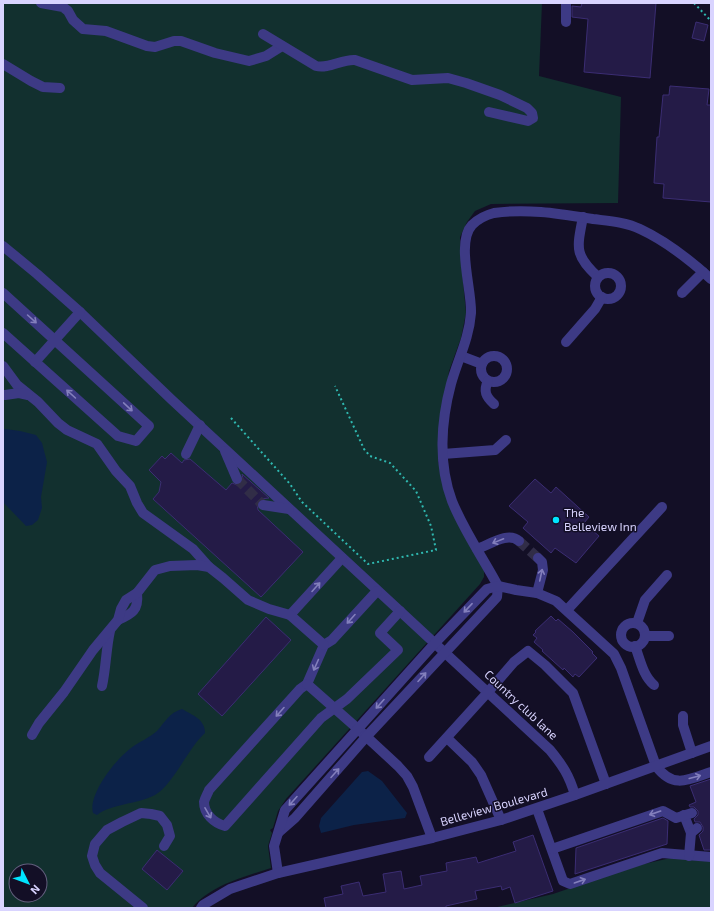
<svg xmlns="http://www.w3.org/2000/svg" width="714" height="911" viewBox="0 0 714 911" font-family="'Exo 2',sans-serif">
	<style>
		.green { fill: #12302f; fill-rule: evenodd }
		.water { fill: #0c2248 }
		.building { fill: #241b47; stroke: #3b2d73 }
		.lines { fill: none; stroke-linecap: round; stroke-linejoin: round }
		.minor-tunnel { stroke: #312d47; stroke-width: 10; stroke-dasharray: 10 5; stroke-linecap: butt }
		.path { stroke: #2fb8b0; stroke-width: 2; stroke-dasharray: 2 3; stroke-linecap: butt }
		.minor { stroke: #3d3a85; stroke-width: 10 }
		.oneway { stroke: #837fbc }
		.poi-dot { fill: #00e5ff; stroke: #130f26; stroke-width: 1.5 }
		.labels { text-anchor: middle; stroke-width: 3; stroke-linejoin: round; paint-order: stroke }
		.poi-label { font-size: 12px; fill: #d9d4ff; stroke: #130f26; text-anchor: start }
		.street-label { font-size: 12px; fill: #d9d4ff; stroke: #130f26 }
	</style>
	<rect width="100%" height="100%" fill="#130f26"/>
	<g class="green">
		<path d="M3 3H542L539 76 621 97 618 203 491 204 475 211 467 222 460 237 461 260 466 313 461 338 449 371 439 437 438 462 484 568V577L480 584 286 799 278 811 273 828 270 830 272 833 268 846 271 868C244 877 211 885 192 908H3ZM16 871H40V895H16Z"/>
		<polygon points="693,853 711,860 711,908 493,908 553,894 635,866"/>
	</g>
	<g class="water">
		<polygon points="5,429 20,431 36,435 42,443 47,462 41,497 42,508 38,520 32,525 26,526 3,502 3,430"/>
		<path d="M182 709C192 715 205 719 205 733 188 748 173 785 155 795 138 804 111 804 97 815L93 813C88 794 116 759 131 748 139 742 149 738 157 731 165 722 169 713 182 709Z"/>
		<polygon points="368,771 382,781 407,813 405,818 354,825 321,833 319,826 321,818 362,772"/>
	</g>
	<g class="building">
		<polygon points="582,3 656,3 650,78 584,72 588,19 572,17 572,6 581,7"/>
		<polygon points="696,22 708,25 704,41 692,38"/>
		<polygon points="670,86 709,89 707,105 711,105 711,202 663,198 664,184 654,183 657,137 659,137 663,95 669,95"/>
		<polygon points="171,453 182,463 184,460 190,459 226,490 232,483 237,485 242,483 243,479 242,474 269,498 261,499 258,501 257,504 258,510 303,552 261,597 153,499 159,492 161,482 149,470 162,456 165,459"/>
		<polygon points="535,479 551,493 556,487 589,517 584,523 599,536 576,563 555,548 551,553 523,528 528,522 509,506"/>
		<polygon points="551,616 556,621 558,619 573,632 593,652 592,653 597,658 579,677 575,674 573,677 564,668 563,670 542,651 543,650 534,642 537,638 533,635 536,632 535,631"/>
		<polygon points="266,617 291,640 222,716 198,694"/>
		<polygon points="711,779 711,850 704,850 699,835 703,831 703,827 700,822 695,822 694,819 698,815 698,811 694,807 690,807 689,805 696,802 690,786"/>
		<polygon points="663,818 668,821 667,844 575,874 576,848"/>
		<polygon points="533,835 553,891 515,903 510,887 502,890 501,886 475,891 477,899 446,906 446,908 326,908 324,898 343,894 341,886 359,882 363,896 386,892 383,874 401,871 404,889 422,885 420,876 447,871 446,863 476,857 478,863 516,851 513,842"/>
		<polygon points="157,850 183,871 167,890 142,869"/>
	</g>
	<g class="lines">
		<g class="minor-tunnel">
			<polyline points="237,479 263,505"/>
			<polyline points="519,541 538,558"/>
		</g>
		<g class="path">
			<polyline points="694,3 711,21"/>
			<polyline points="231,418 290,484 302,502 368,564 436,550 431,526 416,491 390,463 370,456 364,449 335,386"/>
		</g>
		<g class="minor">
			<polyline points="41,3 63,7 68,11 73,20 83,29 106,31 147,46 155,47 174,41 181,41 215,53 249,61 266,56 282,46"/>
			<polyline points="566,3 566,22"/>
			<path d="M263 34 316 66C329 69 342 59 355 60L412 80 448 78 466 83 500 95 527 108 532 113 533 118 528 121 489 112"/>
			<polyline points="3,64 31,81 43,87 60,88"/>
			<path d="M583 217C577 248 574 255 598 277"/>
			<path d="M3 246 37 274 80 312 172 400 550 750C563 766 569 775 575 795"/>
			<circle cx="608" cy="286" r="13"/>
			<polyline points="3,293 149,426 136,441 118,436 3,333"/>
			<polyline points="682,293 703,272"/>
			<polyline points="566,342 595,309 602,297"/>
			<circle cx="494" cy="369" r="13"/>
			<polyline points="461,356 482,364"/>
			<polyline points="35,362 80,312"/>
			<polyline points="3,366 17,385 38,402 58,423 67,430 97,444 116,471 130,486 137,503 143,513 193,549 209,567"/>
			<path d="M488 381C483 391 486 397 494 404"/>
			<polyline points="5,395 19,393 28,395"/>
			<polyline points="225,451 237,479"/>
			<polyline points="186,454 200,425"/>
			<polyline points="443,454 495,450 506,440"/>
			<polyline points="263,505 289,509"/>
			<path d="M477 549C489 545 508 531 519 541"/>
			<path d="M377 591 332 640 324 645 307 684 300 689 209 790C208 793 205 798 204 802 204 814 214 823 225 826L321 718 347 699 398 650 380 633 400 611"/>
			<polyline points="537,593 543,570 542,562 538,558"/>
			<polyline points="567,610 662,507"/>
			<polyline points="290,615 342,558"/>
			<path d="M118 620C132 614 139 610 137 593"/>
			<polyline points="637,623 645,600 667,575"/>
			<circle cx="633" cy="635" r="12"/>
			<polyline points="645,636 669,636"/>
			<path d="M635 646C640 659 643 676 654 685"/>
			<polyline points="307,684 358,729 398,766 407,776 413,787 432,838"/>
			<path d="M102 686C106 668 106 649 110 631"/>
			<polyline points="683,716 683,725 692,753"/>
			<polyline points="32,735 39,723 64,692 93,650 118,620 121,609 126,600 137,593 155,570 170,566 197,565 209,567 223,578 248,600 269,609 290,615 324,645"/>
			<polyline points="447,738 472,762 481,775 501,820"/>
			<polyline points="429,757 488,692 514,662 528,651 545,665 573,693 606,784"/>
			<polyline points="537,809 563,881 570,884 662,853 711,857"/>
			<polyline points="684,815 691,833"/>
			<path d="M279 832 295 818 366 737 497 597 498 586C483 558 464 531 452 501 438 464 441 421 451 384 458 359 469 339 471 313 472 290 456 242 472 225 478 219 486 215 494 213 527 208 561 214 593 219 609 221 626 222 640 229 666 241 690 260 711 279"/>
			<polyline points="552,849 663,811 676,818 692,813"/>
			<polyline points="689,856 691,833 697,828"/>
			<path d="M278 873 274 846 285 810 435 643 487 589 498 586 516 590 537 593 556 601 614 654 621 668 656 766C673 789 688 780 711 772"/>
			<polyline points="143,908 100,873 95,865 92,856 95,844 107,830 122,822 141,813 151,814 160,816 167,825 170,836 164,846"/>
			<polyline points="201,908 203,905 230,889 278,873 432,838 501,820 575,795 711,746"/>
		</g>
	</g>
	<defs><path id="oneway-shaft" d="M-6 0H5M1.5-3L5.5 0L1.5 3" fill="none" stroke-width="1.6" stroke-linecap="round" stroke-linejoin="round"/></defs>
	<g class="oneway">
		<use href="#oneway-shaft" transform="translate(32 319) rotate(42)"/>
		<use href="#oneway-shaft" transform="translate(71 394) rotate(-138)"/>
		<use href="#oneway-shaft" transform="translate(128 407) rotate(43)"/>
		<use href="#oneway-shaft" transform="translate(498 541) rotate(158)"/>
		<use href="#oneway-shaft" transform="translate(541 575) rotate(-78)"/>
		<use href="#oneway-shaft" transform="translate(316 587) rotate(-48)"/>
		<use href="#oneway-shaft" transform="translate(468 608) rotate(133)"/>
		<use href="#oneway-shaft" transform="translate(351 619) rotate(132)"/>
		<use href="#oneway-shaft" transform="translate(316 665) rotate(114)"/>
		<use href="#oneway-shaft" transform="translate(422 677) rotate(-48)"/>
		<use href="#oneway-shaft" transform="translate(380 704) rotate(132)"/>
		<use href="#oneway-shaft" transform="translate(280 712) rotate(132)"/>
		<use href="#oneway-shaft" transform="translate(335 773) rotate(-48)"/>
		<use href="#oneway-shaft" transform="translate(695 777) rotate(-15)"/>
		<use href="#oneway-shaft" transform="translate(293 801) rotate(132)"/>
		<use href="#oneway-shaft" transform="translate(208 813) rotate(60)"/>
		<use href="#oneway-shaft" transform="translate(655 813) rotate(161)"/>
		<use href="#oneway-shaft" transform="translate(580 881) rotate(-19)"/>
	</g>
	<circle class="poi-dot" cx="556" cy="520" r="4"/>
	<g class="labels">
		<g class="poi-label">
			<text x="564" y="517">The<tspan x="564" dy="14">Belleview Inn</tspan></text>
		</g>
		<g class="street-label">
			<text transform="translate(521 705) rotate(43)" y="4">Country club lane</text>
			<text transform="translate(494 807) rotate(-16)" y="4">Belleview Boulevard</text>
		</g>
	</g>
	<rect width="714" height="911" fill="none" stroke="#d9d4ff" stroke-width="8"/>
	<g transform="translate(28 883) rotate(132)"><circle r="19" fill="#130f26" stroke="#625e7d"/>
	<path d="M0-3L7 15L0 10L-7 15Z" fill="#00e5ff"/>
	<text y="-6" font-size="11" font-weight="bold" text-anchor="middle" fill="#d9d4ff">N</text>
	</g>
</svg>
